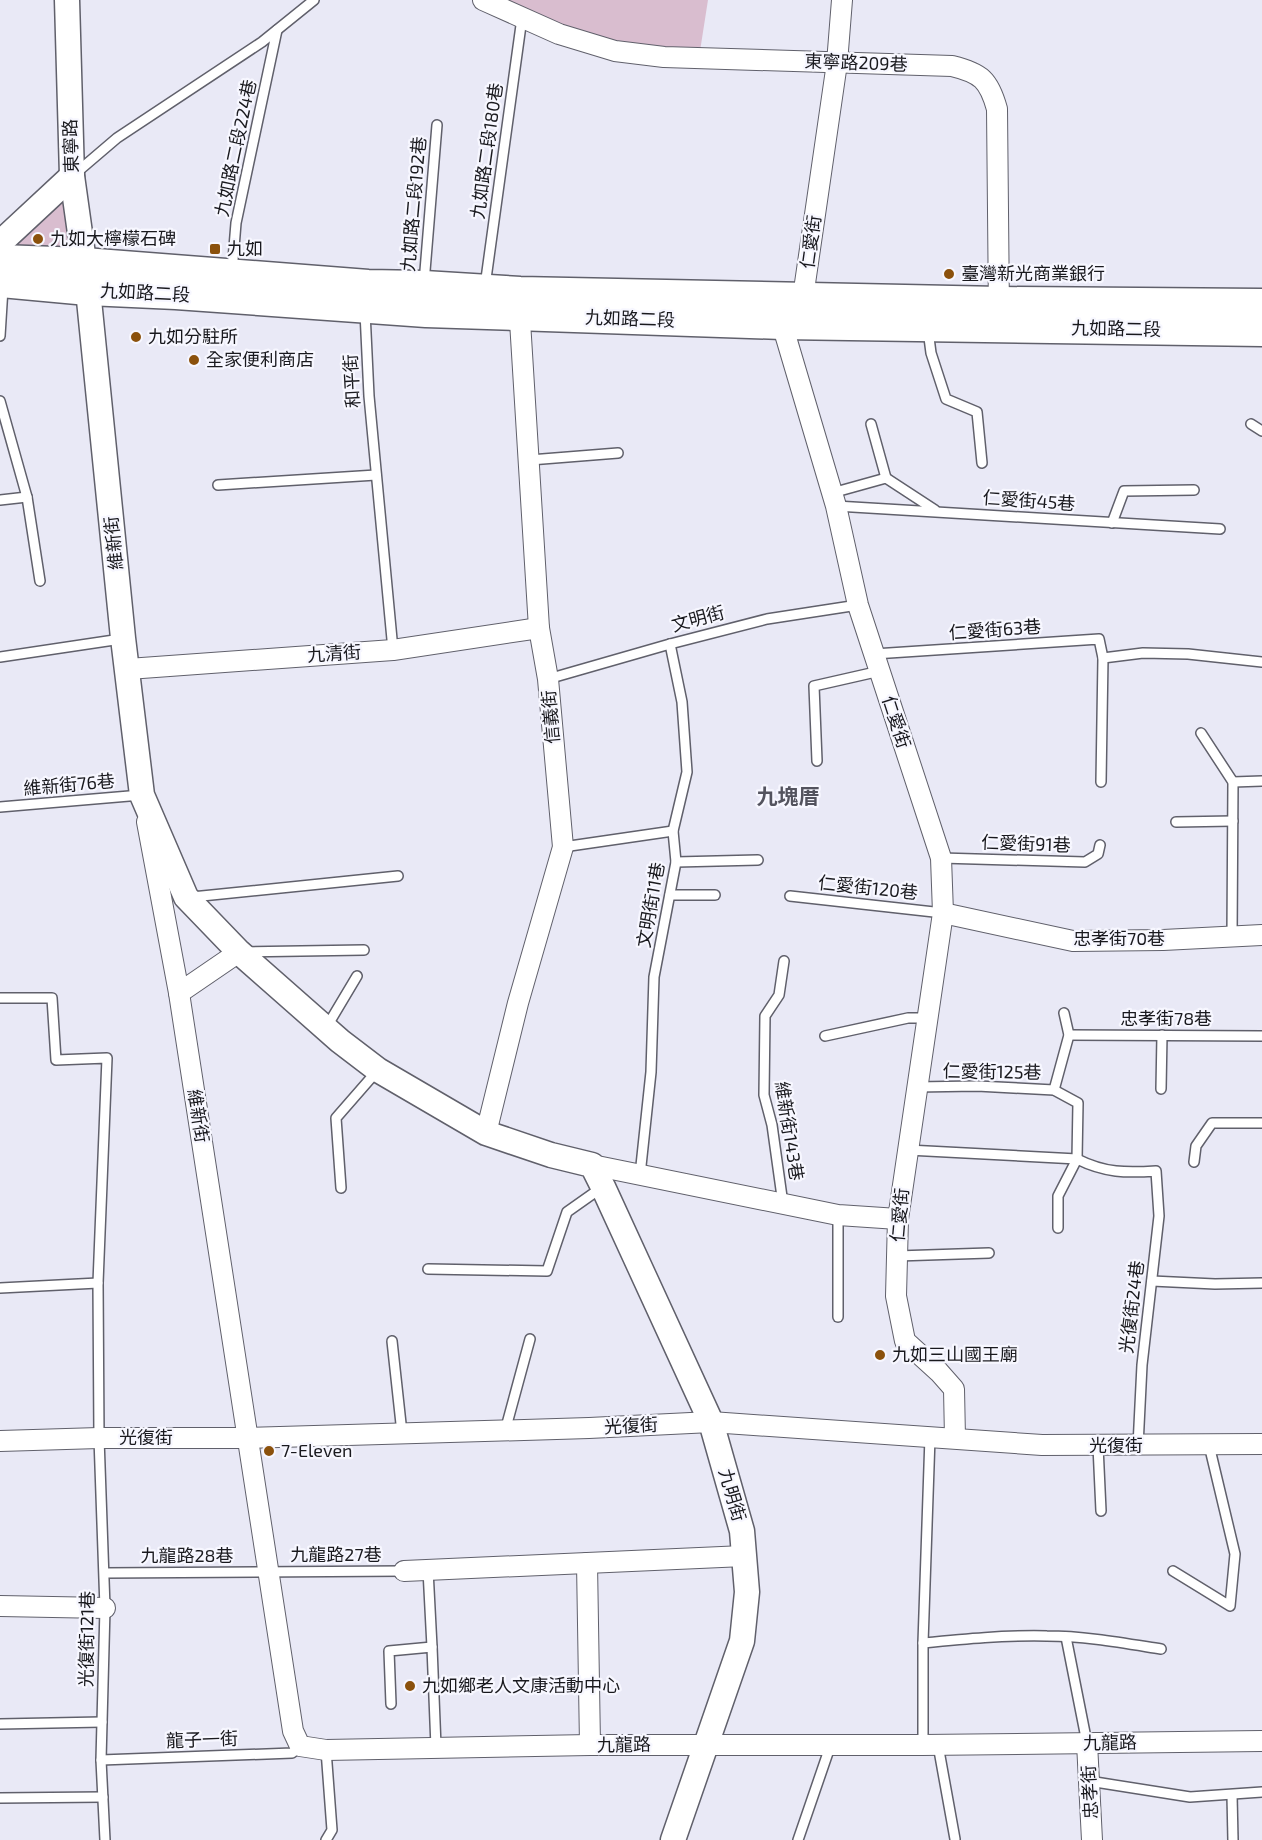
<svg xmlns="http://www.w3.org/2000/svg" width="1262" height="1840" viewBox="0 0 1262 1840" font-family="'Exo 2','Noto Sans TC',sans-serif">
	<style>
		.green { fill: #d9bdcf }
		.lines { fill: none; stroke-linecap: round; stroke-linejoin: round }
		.service-casing { stroke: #60606b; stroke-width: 12 }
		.minor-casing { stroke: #60606b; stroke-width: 22 }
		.tertiary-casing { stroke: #60606b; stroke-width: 27 }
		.primary-casing { stroke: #60606b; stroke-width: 33 }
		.service { stroke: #fff; stroke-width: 9 }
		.minor { stroke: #fff; stroke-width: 20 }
		.tertiary { stroke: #fff; stroke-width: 24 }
		.primary { stroke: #fff; stroke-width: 30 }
		.poi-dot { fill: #8b510c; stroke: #f7f7ff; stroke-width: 2 }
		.labels { text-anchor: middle; stroke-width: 4.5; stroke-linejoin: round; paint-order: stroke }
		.street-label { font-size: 18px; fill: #19191e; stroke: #f7f7ff }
		.poi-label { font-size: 18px; fill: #19191e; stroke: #f7f7ff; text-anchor: start }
		.quarter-label { font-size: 21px; font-weight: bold; fill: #53535e; stroke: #f7f7ff }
	</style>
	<rect width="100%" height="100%" fill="#e9e9f6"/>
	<g class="green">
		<polygon points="508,0 708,0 700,51 615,51"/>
		<polygon points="67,186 78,257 0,252"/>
	</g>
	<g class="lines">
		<g class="service-casing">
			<g id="service">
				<polyline points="76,173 117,138 262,42 314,0"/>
				<polyline points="232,272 236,223 277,30"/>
				<polyline points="424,283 437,125"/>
				<polyline points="485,286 522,18"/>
				<polyline points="365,312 369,396 393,650"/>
				<polyline points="928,330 931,353 946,399 977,412 982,463"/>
				<polyline points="0,336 3,288"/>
				<polyline points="0,401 27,497 40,581"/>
				<polyline points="871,424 886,478"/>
				<polyline points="1251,424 1262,431"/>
				<polyline points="530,460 618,453"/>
				<polyline points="218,485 376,475"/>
				<polyline points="832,493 886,478 935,510"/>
				<polyline points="0,500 27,497"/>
				<polyline points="836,506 1220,529"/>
				<polyline points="1112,523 1124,491 1194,490"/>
				<polyline points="874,654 1099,639 1103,658 1101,782"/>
				<polyline points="0,657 121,639"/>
				<polyline points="1103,658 1143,653 1188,654 1262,662"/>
				<polyline points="548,679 670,644 767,619 858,605"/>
				<polyline points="1201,733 1233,782 1232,935"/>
				<polyline points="817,761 814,686 880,671"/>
				<polyline points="1233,782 1262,781"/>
				<polyline points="0,807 141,795"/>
				<polyline points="1176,822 1233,821"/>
				<polyline points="563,847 673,831"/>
				<polyline points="941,858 1085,862 1098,854 1100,845"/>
				<polyline points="676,862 758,860"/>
				<polyline points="670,895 715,895"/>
				<polyline points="790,896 943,913"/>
				<polyline points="192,897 398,876"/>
				<polyline points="244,952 364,950"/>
				<polyline points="0,998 52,998 56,1060 107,1058 98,1283 99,1438 105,1608 101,1760 105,1840"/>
				<polyline points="326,1028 357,976"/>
				<polyline points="1069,1035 1262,1036"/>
				<polyline points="825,1036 908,1018 927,1018"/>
				<polyline points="916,1087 977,1086 1054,1090 1078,1103 1077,1159 1058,1196 1058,1228"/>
				<polyline points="1161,1089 1162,1035"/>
				<polyline points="1054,1090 1069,1035 1064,1013"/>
				<path d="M908 1150 1077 1159C1105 1173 1126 1173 1156 1171L1159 1216 1142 1365 1138 1446"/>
				<polyline points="1194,1162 1196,1146 1212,1123 1262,1123"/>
				<polyline points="640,1175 651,1072 654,977 676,862 673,831 687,772 682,702 670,644"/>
				<polyline points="341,1188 336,1118 377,1071"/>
				<polyline points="783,1204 772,1125 764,1095 765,1016 779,995 784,961"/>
				<polyline points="897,1256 989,1253"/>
				<polyline points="428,1269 547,1271 567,1212 601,1188"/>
				<polyline points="1152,1281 1215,1284 1262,1283"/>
				<polyline points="0,1288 98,1283"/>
				<polyline points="838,1317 838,1215"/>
				<polyline points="392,1341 402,1433"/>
				<polyline points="505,1431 530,1339"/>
				<polyline points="1098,1446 1101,1511"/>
				<polyline points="428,1570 432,1647"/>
				<polyline points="1173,1571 1230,1606 1235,1554 1209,1445"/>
				<polyline points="105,1573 404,1571"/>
				<polyline points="1066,1637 1087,1743"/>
				<path d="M923 1643C964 1639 1005 1635 1047 1636 1085 1636 1123 1643 1161 1649"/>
				<polyline points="391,1704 389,1651 432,1647 436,1747"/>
				<polyline points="0,1724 102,1722"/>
				<polyline points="923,1745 923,1643 930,1437"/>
				<polyline points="938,1745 955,1839"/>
				<polyline points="326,1750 332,1830 326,1840"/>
				<polyline points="101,1760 292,1753 300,1746"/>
				<polyline points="1089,1781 1190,1797 1262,1792"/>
				<polyline points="1232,1795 1233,1840"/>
				<polyline points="0,1798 103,1797"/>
				<polyline points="798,1840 831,1744"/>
			</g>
		</g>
		<g class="minor-casing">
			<g id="minor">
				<path d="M483 0 559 34 615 51 664 57 952 66C981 73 989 80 997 109L999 313"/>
				<polyline points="842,0 837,63 803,297 782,324 836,506 858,605 941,858 943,913 898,1219 896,1296 905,1341 939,1372 954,1389 955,1438"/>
				<polyline points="128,669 393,650 539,628"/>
				<polyline points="147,822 179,993 293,1731 300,1746 326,1750 590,1745 923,1745 1262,1741"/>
				<polyline points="943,913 1073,941 1163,940 1262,935"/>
				<polyline points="179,993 239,952"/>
				<polyline points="486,1133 518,1003 563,847 548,679 539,628 519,305"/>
				<polyline points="592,1165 838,1215 898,1219"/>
				<polyline points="0,1441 99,1438 249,1438 589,1428 711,1422 1042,1445 1262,1444"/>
				<polyline points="587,1563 590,1745"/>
				<polyline points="404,1571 744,1556"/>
				<polyline points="0,1606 105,1608"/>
				<polyline points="1087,1743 1092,1840"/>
			</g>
		</g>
		<g class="tertiary-casing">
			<g id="tertiary">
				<polyline points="67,0 72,176 88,290 123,638 142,795 186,897 239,952 340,1041 378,1070 486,1133 551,1155 592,1165 603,1187 711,1422 742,1531 747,1592 742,1641 673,1840"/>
				<polyline points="0,243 72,176"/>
			</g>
		</g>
		<g class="primary-casing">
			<g id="primary">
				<polyline points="0,260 84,263 368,285 424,286 520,292 1000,302 1262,304"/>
				<polyline points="0,282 88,290 176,294 426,312 782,324 1262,331"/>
			</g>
		</g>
		<use href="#service" class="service"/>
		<use href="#minor" class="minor"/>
		<use href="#tertiary" class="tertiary"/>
		<use href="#primary" class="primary"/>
	</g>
	<g class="poi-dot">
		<circle cx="38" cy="239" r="6"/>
		<rect x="209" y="243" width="12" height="12" rx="3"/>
		<circle cx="949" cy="274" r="6"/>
		<circle cx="136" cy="337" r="6"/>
		<circle cx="194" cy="360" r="6"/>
		<circle cx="880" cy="1355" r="6"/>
		<circle cx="269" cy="1451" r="6"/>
		<circle cx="410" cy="1686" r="6"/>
	</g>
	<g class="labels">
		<g class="street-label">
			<text transform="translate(856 63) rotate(2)" y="6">東寧路209巷</text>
			<text transform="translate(71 146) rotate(-92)" y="6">東寧路</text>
			<text transform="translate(236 148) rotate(-78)" y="6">九如路二段224巷</text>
			<text transform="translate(487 151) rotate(-82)" y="6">九如路二段180巷</text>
			<text transform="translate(414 204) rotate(-85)" y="6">九如路二段192巷</text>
			<text transform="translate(811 242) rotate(-82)" y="6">仁愛街</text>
			<text transform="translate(145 293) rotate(3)" y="6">九如路二段</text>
			<text transform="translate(630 319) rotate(2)" y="6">九如路二段</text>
			<text transform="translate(1116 329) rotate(1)" y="6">九如路二段</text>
			<text transform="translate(352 381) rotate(-93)" y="6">和平街</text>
			<text transform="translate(1029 501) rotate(4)" y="6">仁愛街45巷</text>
			<text transform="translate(114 543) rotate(-96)" y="6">維新街</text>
			<text transform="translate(698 619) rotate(-15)" y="6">文明街</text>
			<text transform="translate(995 630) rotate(-4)" y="6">仁愛街63巷</text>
			<text transform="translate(334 654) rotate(-4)" y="6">九清街</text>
			<text transform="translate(551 717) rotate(-95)" y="6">信義街</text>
			<text transform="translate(896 722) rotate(72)" y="6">仁愛街</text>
			<text transform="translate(69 785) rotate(-5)" y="6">維新街76巷</text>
			<text transform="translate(1026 844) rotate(2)" y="6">仁愛街91巷</text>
			<text transform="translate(868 888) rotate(6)" y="6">仁愛街120巷</text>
			<text transform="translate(651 905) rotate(-80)" y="6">文明街11巷</text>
			<text x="1119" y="945">忠孝街70巷</text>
			<text x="1166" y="1025">忠孝街78巷</text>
			<text transform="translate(992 1072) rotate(1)" y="6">仁愛街125巷</text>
			<text transform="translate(198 1116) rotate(81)" y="6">維新街</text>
			<text transform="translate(789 1131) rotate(81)" y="6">維新街143巷</text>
			<text transform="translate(900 1215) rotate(-85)" y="6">仁愛街</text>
			<text transform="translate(1132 1307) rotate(-83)" y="6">光復街24巷</text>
			<text transform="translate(631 1426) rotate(-3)" y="6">光復街</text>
			<text x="146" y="1444">光復街</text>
			<text x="1116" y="1452">光復街</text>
			<text transform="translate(732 1495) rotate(74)" y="6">九明街</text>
			<text x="336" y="1561">九龍路27巷</text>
			<text x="187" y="1562">九龍路28巷</text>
			<text transform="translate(87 1639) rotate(-89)" y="6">光復街121巷</text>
			<text transform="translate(202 1740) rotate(-2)" y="6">龍子一街</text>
			<text transform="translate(1110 1743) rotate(-1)" y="6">九龍路</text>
			<text transform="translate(624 1745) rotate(-1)" y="6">九龍路</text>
			<text transform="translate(1090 1792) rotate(-93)" y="6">忠孝街</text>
		</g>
		<g class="poi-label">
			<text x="50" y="245">九如大檸檬石碑</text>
			<text x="227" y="255">九如</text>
			<text x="961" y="280">臺灣新光商業銀行</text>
			<text x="148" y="343">九如分駐所</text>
			<text x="206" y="366">全家便利商店</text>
			<text x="892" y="1361">九如三山國王廟</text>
			<text x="281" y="1457">7-Eleven</text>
			<text x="422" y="1692">九如鄉老人文康活動中心</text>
		</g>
		<g class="quarter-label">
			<text x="788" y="804">九塊厝</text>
		</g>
	</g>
</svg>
